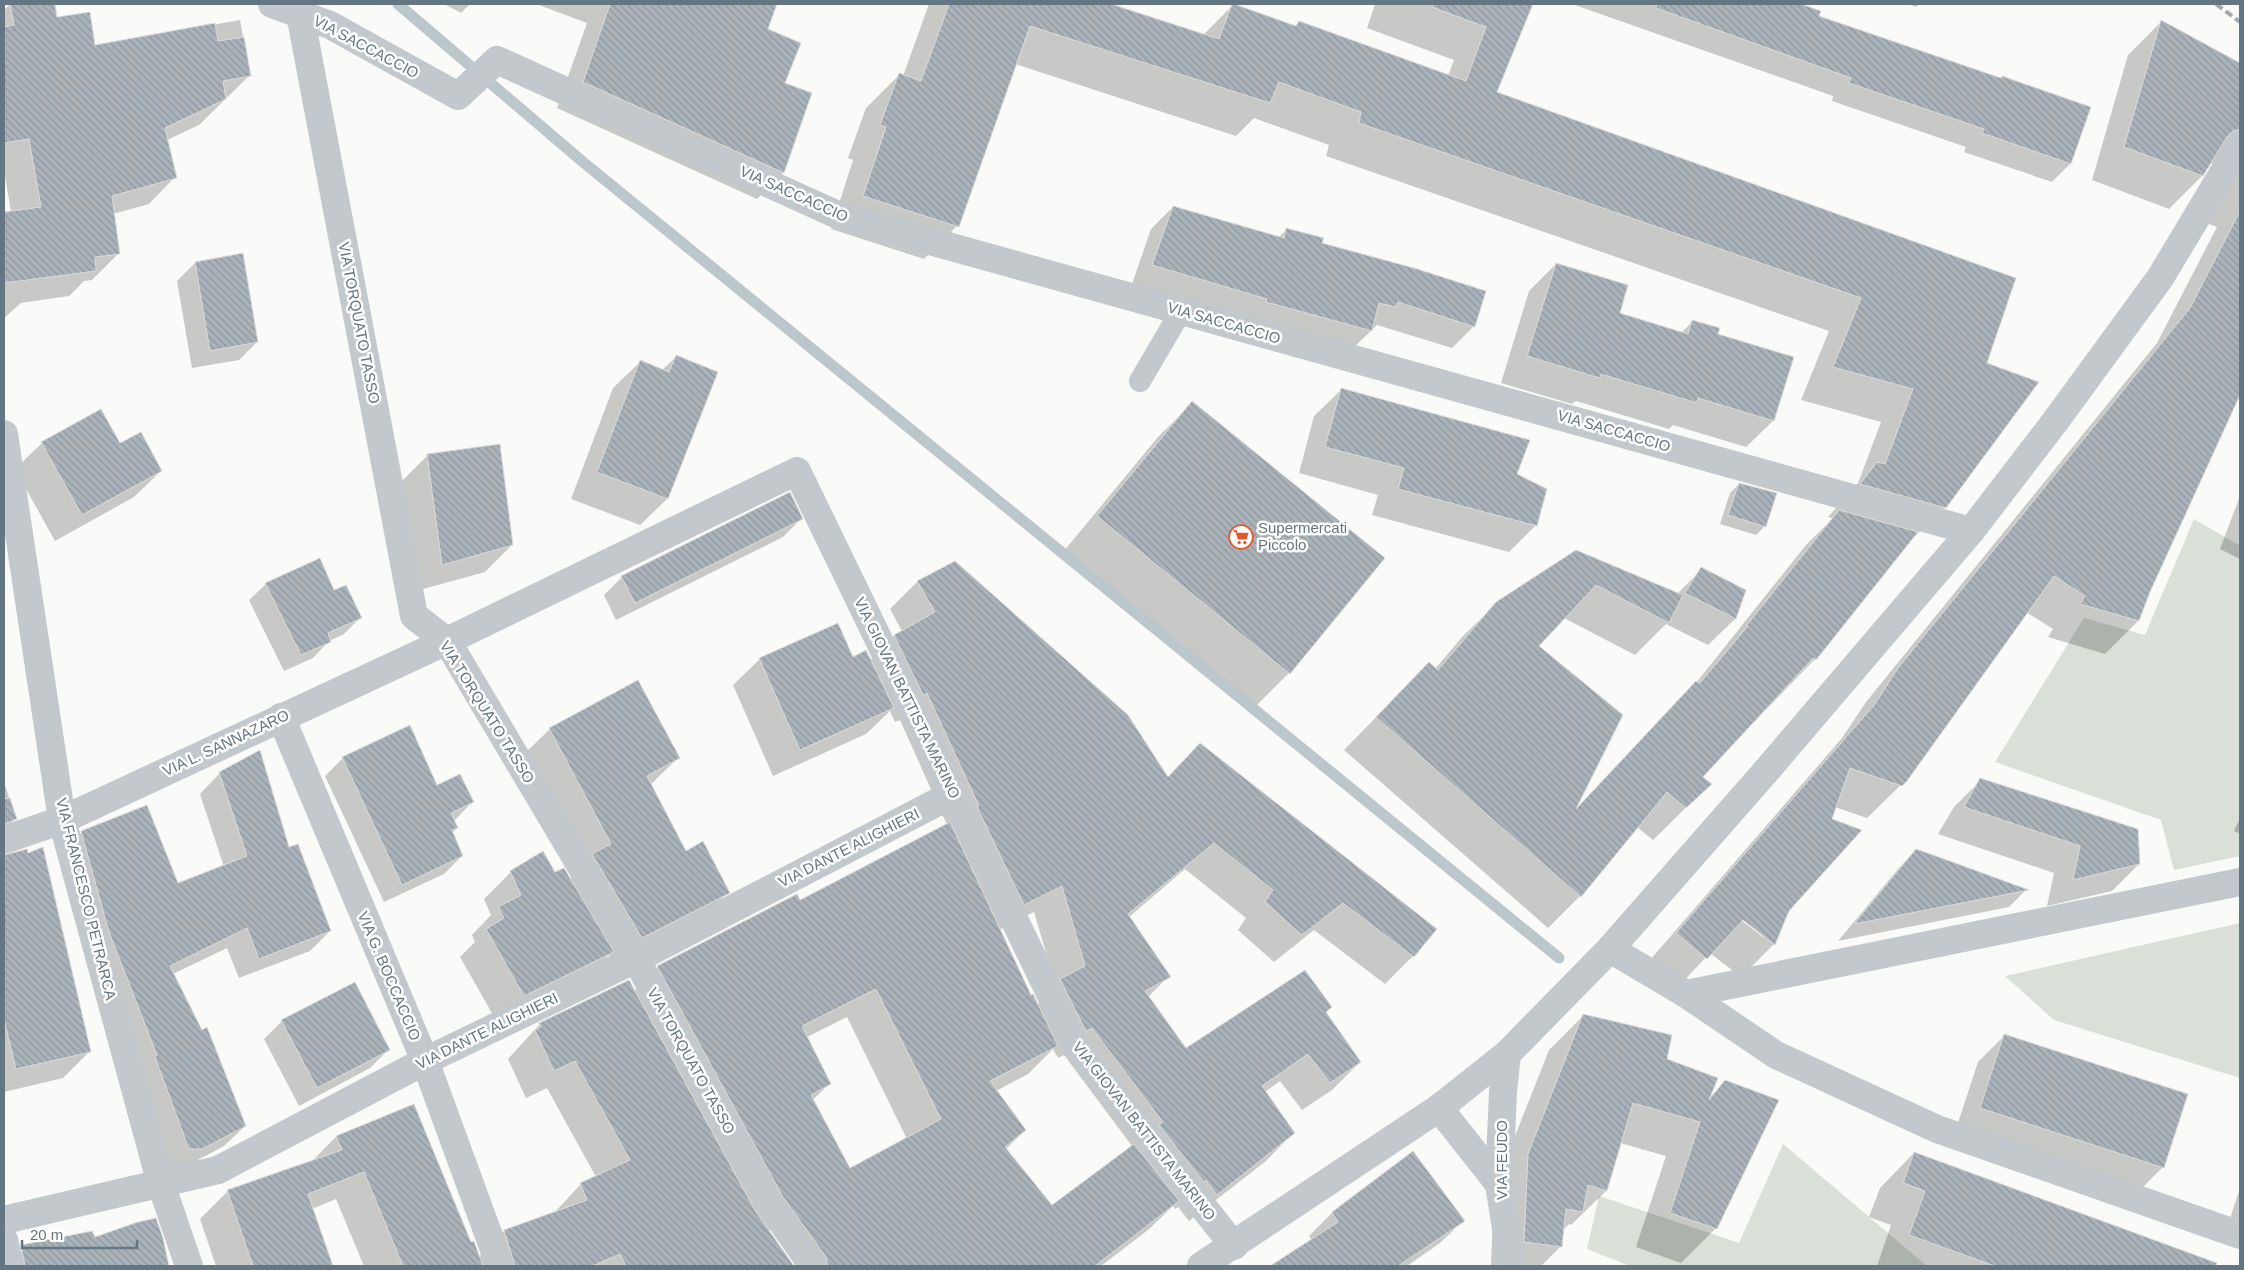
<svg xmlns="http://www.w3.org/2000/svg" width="2244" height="1270" viewBox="0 0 2244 1270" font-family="Arial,sans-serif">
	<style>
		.grass { fill: #dadfd7 }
		.shadow { fill: #0003; fill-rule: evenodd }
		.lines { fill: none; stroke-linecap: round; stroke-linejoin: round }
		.stream { stroke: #bbc7cb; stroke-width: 11 }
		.building { fill: url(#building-back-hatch); stroke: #dcdcda; fill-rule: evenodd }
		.lane { stroke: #c3c8cc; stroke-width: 22 }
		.street { stroke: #c3c8cc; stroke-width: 28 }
		.rail { stroke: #a2aab0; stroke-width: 4; stroke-dasharray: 8 4; stroke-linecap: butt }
		.labels { text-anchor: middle; stroke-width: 5; stroke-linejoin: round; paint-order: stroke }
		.street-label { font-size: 15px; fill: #657683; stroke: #fff }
		.poi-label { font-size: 15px; fill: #657683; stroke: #fff; text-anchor: start }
	</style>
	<defs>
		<pattern id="building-back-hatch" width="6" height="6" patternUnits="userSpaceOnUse" patternTransform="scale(1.25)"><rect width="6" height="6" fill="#aab3b9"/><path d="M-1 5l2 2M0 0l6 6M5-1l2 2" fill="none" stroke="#8e969c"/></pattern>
	</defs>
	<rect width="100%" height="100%" fill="#fafaf8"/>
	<g class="grass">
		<polygon points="2194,519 2240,546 2240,856 2174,870 2161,820 1995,762 2084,618 2145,635"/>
		<polygon points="2240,923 2240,1078 2054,1020 2005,976"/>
		<polygon points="1783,1144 1927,1266 1630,1266 1587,1249 1599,1196 1739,1243"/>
	</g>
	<g class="shadow">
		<polygon points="10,4 54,4 56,18 94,46 240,20 250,75 199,125 167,140 175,177 149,204 113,214 118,254 92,280 84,281 69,296 21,303 4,318 4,213 11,212 4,170 4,10"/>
		<polygon points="444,4 470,4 461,13"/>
		<polygon points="536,4 649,4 641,28 690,46 706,4 776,4 766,30 783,84 810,94 783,173 757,199 557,108 587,23"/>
		<polygon points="929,4 1107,4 1203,35 1233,5 1295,27 1299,22 1448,76 1454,60 1367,28 1375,4 1520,4 1530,8 1496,93 1985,364 1945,507 1911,540 1815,659 1701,777 1710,784 1653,840 1637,827 1580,896 1548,928 1344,750 1397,696 1435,669 1463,636 1497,603 1576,552 1677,594 1702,569 1744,591 1735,619 1708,645 1666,624 1635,655 1564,618 1537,646 1575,810 1696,683 1806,545 1833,518 1828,517 1858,483 1881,422 1801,400 1829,331 1326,156 1329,145 1254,118 1236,136 1015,64 957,226 924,259 831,229 853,160 848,158 866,108 900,74 903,76"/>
		<polygon points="1572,4 1797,4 1819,11 1817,17 2000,79 2090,107 2070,164 2052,182 1964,152 1966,147 1832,101 1833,96"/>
		<polygon points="1908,4 1919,4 1916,7"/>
		<path d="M2161 22 2240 65V392L2149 591 2138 621 2105 654 2048 637 2053 629 2026 612 1906 780 1867 818 1835 807 1774 944 1741 977 1710 953 1673 992 1644 967 1842 738 1866 702 2157 343 2217 227 2201 221 2214 164 2210 163 2202 176 2169 209 2092 180 2128 55ZM1739 915 1765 936 1763 937 1737 917Z"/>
		<polygon points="1173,207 1278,238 1287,229 1321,244 1474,326 1452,348 1377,325 1348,353 1131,287 1151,229"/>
		<polygon points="242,255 257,342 239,360 192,368 177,281 195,263"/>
		<polygon points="1556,264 1618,314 1681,333 1692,322 1716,335 1773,421 1746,447 1673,425 1669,429 1576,401 1572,404 1501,383 1529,291"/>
		<polygon points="676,357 716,372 667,499 640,525 571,499 613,388 640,362 662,370"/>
		<polygon points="1341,390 1515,474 1536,525 1509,552 1372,515 1378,495 1299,473 1314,416"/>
		<polygon points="1192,403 1289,673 1255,707 1064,551 1158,437"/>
		<polygon points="42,443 120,444 161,471 134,497 55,541 15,469"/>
		<polygon points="428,455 512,545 485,572 416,591 401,482"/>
		<polygon points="1739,484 1765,526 1756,535 1720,524 1730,493"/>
		<polygon points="2240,496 2240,559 2220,549"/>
		<polygon points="801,519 783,537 616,620 604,595 622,577"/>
		<path d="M955 563 1167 778 1200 744 1435 929 1413 956 1385 984 1314 930 1274 962 1238 930 1246 918 1185 869 1129 917 1169 976 1148 997 1186 1049 1325 1012 1360 1062 1332 1090 1302 1110 1280 1081 1265 1092 1293 1133 1266 1161 1189 1221 1178 1207 1175 1209 1173 1206 1148 1230 1101 1266H804L778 1225 768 1231 793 1266H364L336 1199 312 1209 332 1266H216L200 1219 228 1191 311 1162 336 1137 414 1105 471 1244 479 1257 504 1231 554 1213 581 1184 596 1177 547 1088 526 1098 508 1059 540 1024 629 981 634 991 658 967 800 902 947 825 900 720 895 722 890 711 866 734 773 776 733 685 760 659 870 660 894 636 902 631 890 609 917 582ZM1034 912 1056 986 1037 1005 1030 996 999 930ZM847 1017 907 1139 849 1170 812 1101 829 1084 807 1037ZM1053 1049 1058 1058 1064 1055 1132 1146 1051 1206 1005 1150 1025 1130 996 1091 1028 1074Z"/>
		<polygon points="266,584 334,592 360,618 344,634 329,641 313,658 284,671 249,600"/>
		<polygon points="550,729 678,758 650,785 685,853 728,892 701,919 615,964 609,955 586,979 497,1022 460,957 475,942 472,935 491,915 484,899 511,872 555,874 569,879 582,866 523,755"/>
		<polygon points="343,758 437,786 472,802 454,821 457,828 452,833 462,856 444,874 384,902 325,776"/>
		<polygon points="220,773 288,849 330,931 310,951 239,978 227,948 173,974 245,1126 224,1146 181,1169 169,1169 62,853 82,832 177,884 224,867 200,794"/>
		<polygon points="1981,780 2139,864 2112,891 2047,906 2054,873 1938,834 1954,807"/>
		<polygon points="4,782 16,819 4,830"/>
		<polygon points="2240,818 2240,834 2234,831"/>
		<polygon points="1916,850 2026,890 2009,907 1838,941 1898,869"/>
		<polygon points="49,878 90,1051 63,1078 4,1092 4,889"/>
		<polygon points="1584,1015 1666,1060 1708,1099 1726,1082 1716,1228 1681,1263 1636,1247 1666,1156 1620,1143 1606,1191 1571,1225 1569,1224 1562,1231 1560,1247 1541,1266 1491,1266 1494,1189 1549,1050"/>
		<polygon points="282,1021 389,1049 370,1068 299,1106 264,1039"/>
		<polygon points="2005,1035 2163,1167 2136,1194 1954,1135 1978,1062"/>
		<polygon points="1412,1152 1463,1221 1440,1243 1407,1266 1272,1266 1312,1240 1309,1236 1332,1213"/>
		<polygon points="1914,1153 2198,1257 2195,1266 1877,1266 1891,1225 1869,1217 1880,1188"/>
		<polygon points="2240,1188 2240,1236 2226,1231"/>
		<polygon points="162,1238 167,1266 6,1266 28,1245"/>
	</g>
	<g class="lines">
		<polyline class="stream" points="398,4 583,162 1559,958"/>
	</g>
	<g class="building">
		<polygon points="10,4 55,4 57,17 90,12 95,45 215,23 218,41 244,37 251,76 223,81 226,99 165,128 177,178 112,196 120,254 95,257 96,271 4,283 4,212 41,207 29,139 4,143 4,27 14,25"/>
		<polygon points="610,4 777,4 768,29 801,43 785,83 812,93 784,173 583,82"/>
		<polygon points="949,4 1111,4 1219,39 1232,4 1234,4 1296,26 1299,21 1466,81 1486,27 1432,7 1433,4 1533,4 1497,92 2016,278 1987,363 2039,382 1946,508 1860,484 1877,462 1885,464 1913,389 1833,367 1861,298 1359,123 1361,112 1279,82 1270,103 1030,26 959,227 863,196 886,127 880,125 899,73 921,81"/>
		<polygon points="1657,4 1801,4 1821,11 1819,16 2001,78 2002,76 2091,107 2071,164 1982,133 1984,129 1849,83 1851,78 1656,8"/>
		<polygon points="2161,20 2240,63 2240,129 2233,131 2227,137 2203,176 2124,147"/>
		<polygon points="1173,206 1284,238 1286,228 1324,238 1322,243 1414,268 1486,291 1475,327 1398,302 1396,307 1379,303 1372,331 1266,302 1267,299 1152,265"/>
		<polygon points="2240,211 2240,395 2150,592 2139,621 2080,604 2085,596 2054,576 1907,781 1902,786 1850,768 1832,819 1862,830 1789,911 1775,945 1743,920 1707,959 1676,933 1875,704 1898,668 2190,308"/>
		<polygon points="243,253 258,342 210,351 195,262"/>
		<polygon points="1556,263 1628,285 1620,313 1688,334 1692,320 1720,328 1718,334 1794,357 1774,421 1698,398 1697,403 1601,374 1600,378 1527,356"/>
		<polygon points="676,355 718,372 668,499 597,472 640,360 669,372"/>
		<polygon points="1341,388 1530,440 1517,474 1547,489 1537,526 1398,489 1404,468 1325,447"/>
		<polygon points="1192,401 1385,558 1290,674 1097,516"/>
		<polygon points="101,409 120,443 141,432 162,471 82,515 41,442"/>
		<polygon points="500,444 513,545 442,565 427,454"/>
		<polygon points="1739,483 1777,493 1766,527 1728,515"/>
		<polygon points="790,492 803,519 635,603 621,576"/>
		<polygon points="1839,510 1918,532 1816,660 1813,658 1703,777 1712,784 1686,808 1667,792 1581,897 1376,717 1429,662 1438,670 1496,602 1576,550 1683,595 1669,623 1596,585 1539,646 1623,715 1576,809 1696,681 1700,683 1748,626 1747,625"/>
		<polygon points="320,558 334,590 346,585 362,618 328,633 331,642 301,655 265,583"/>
		<polygon points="955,561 1128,715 1168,777 1200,743 1437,929 1414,957 1343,903 1302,935 1265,902 1273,890 1214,843 1128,914 1171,977 1145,991 1186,1048 1305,970 1332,1007 1326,1012 1361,1062 1330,1083 1308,1054 1262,1086 1295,1133 1217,1195 1206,1180 1204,1182 1159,1125 1163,1122 1092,1028 1086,1031 1060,979 1085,966 1062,886 1024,905 977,807 979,806 927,693 923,695 894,635 935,612 917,581"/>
		<polygon points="1701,567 1746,590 1736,619 1685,593"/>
		<polygon points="838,623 853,657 866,650 894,708 800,750 759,658"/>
		<polygon points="638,680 680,758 647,776 686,851 703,841 730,893 642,938 592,854 611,844 549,728"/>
		<polygon points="410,725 437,785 460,774 474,802 451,813 458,828 452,830 463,856 402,885 342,757"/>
		<polygon points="260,750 289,847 298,844 331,931 259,959 247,928 170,966 202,1030 207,1027 246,1126 202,1149 189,1149 155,1057 157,1055 109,932 81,831 147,805 178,883 247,856 219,772"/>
		<polygon points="1980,778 2138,829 2140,864 2073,880 2080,846 1964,807"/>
		<polygon points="10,798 17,819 4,824 4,799"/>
		<path d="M950 822 1031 995 1033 994 1058 1046 990 1081 1026 1130 1005 1147 1052 1205 1134 1144 1179 1201 1095 1266H828L826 1257 783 1197 657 966 797 894 800 900ZM876 989 941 1119 850 1168 811 1095 831 1084 802 1026Z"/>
		<polygon points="43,847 91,1052 16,1069 4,1019 4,855 27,849 28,853"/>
		<polygon points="1916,849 1947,860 2029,890 1854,924"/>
		<polygon points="543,851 555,872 564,868 614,952 524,996 486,929 504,918 498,907 521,895 510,871"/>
		<polygon points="629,980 756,1212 794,1266 626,1266 620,1254 592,1266 515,1266 504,1230 587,1200 580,1183 630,1160 575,1061 554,1071 535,1030 541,1027 539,1023"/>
		<polygon points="355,982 390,1050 317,1088 281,1020"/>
		<polygon points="1583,1014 1672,1035 1667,1059 1718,1078 1709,1100 1725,1080 1779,1100 1717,1229 1670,1213 1700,1122 1633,1103 1607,1191 1588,1185 1583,1212 1566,1209 1562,1247 1524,1242 1528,1154"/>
		<polygon points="2004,1034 2188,1094 2164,1168 1980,1108"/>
		<polygon points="414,1104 471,1242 474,1241 483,1266 403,1266 364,1172 308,1194 333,1266 253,1266 227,1190 342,1150 336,1136"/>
		<polygon points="1413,1151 1465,1221 1398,1266 1270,1266 1338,1222 1332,1212"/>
		<polygon points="1914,1152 2217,1263 2216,1266 1995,1266 1909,1235 1925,1191 1903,1183"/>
		<polygon points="156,1218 163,1238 169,1266 25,1266 21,1245 92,1231 95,1237 138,1222"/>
	</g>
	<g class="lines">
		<polyline class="lane" points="1140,381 1181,311"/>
		<g class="street">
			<polyline points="272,4 330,25 458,96 497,60 840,216 1971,531"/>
			<polyline points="300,14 414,616 447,641 636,959 770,1205 813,1266"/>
			<polyline points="4,434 62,820 161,1184 189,1266"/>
			<polyline points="281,717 425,1061 500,1266"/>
			<polyline points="4,840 62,820 447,641 797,471 1074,1043 1234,1246"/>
			<polyline points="1610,949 1686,994 1776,1055 1937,1129 2240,1235"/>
			<polyline points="1686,994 2240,882"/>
			<polyline points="1507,1054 1503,1092 1499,1184 1512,1266"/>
			<polyline points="1439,1108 1499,1184"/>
			<polyline points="4,1220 218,1170 425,1061 636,959 953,794"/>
			<polyline points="4,1240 10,1266"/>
			<polyline points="1201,1266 1439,1108 1507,1054 1610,949 1767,770 1971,531 2054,423 2160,278 2240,145"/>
		</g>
		<polyline class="rail" points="2216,4 2240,22"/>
	</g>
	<defs>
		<g id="supermarket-ring" transform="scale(1.25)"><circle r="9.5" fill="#fff" stroke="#e4572e" stroke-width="1.5"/><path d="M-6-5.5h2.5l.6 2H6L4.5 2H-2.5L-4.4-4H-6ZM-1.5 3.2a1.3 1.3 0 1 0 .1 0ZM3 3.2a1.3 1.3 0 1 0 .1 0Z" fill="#e4572e"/></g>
	</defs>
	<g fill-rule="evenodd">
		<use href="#supermarket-ring" x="1241" y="537"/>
	</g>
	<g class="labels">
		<g class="street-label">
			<text transform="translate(366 47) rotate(28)" y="5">VIA SACCACCIO</text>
			<text transform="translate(794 194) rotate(24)" y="5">VIA SACCACCIO</text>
			<text transform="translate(359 323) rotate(79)" y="5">VIA TORQUATO TASSO</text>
			<text transform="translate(1224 323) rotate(16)" y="5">VIA SACCACCIO</text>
			<text transform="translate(1614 431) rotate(16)" y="5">VIA SACCACCIO</text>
			<text transform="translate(907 698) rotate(64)" y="5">VIA GIOVAN BATTISTA MARINO</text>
			<text transform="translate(487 712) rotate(58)" y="5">VIA TORQUATO TASSO</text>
			<text transform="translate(226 743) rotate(-25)" y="5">VIA L. SANNAZARO</text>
			<text transform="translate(849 848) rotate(-27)" y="5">VIA DANTE ALIGHIERI</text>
			<text transform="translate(86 899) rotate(76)" y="5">VIA FRANCESCO PETRARCA</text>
			<text transform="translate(389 976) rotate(67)" y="5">VIA G. BOCCACCIO</text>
			<text transform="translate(487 1031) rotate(-26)" y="5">VIA DANTE ALIGHIERI</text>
			<text transform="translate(691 1061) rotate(61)" y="5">VIA TORQUATO TASSO</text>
			<text transform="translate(1144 1131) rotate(52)" y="5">VIA GIOVAN BATTISTA MARINO</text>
			<text transform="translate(1502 1160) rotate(-90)" y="5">VIA FEUDO</text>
		</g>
		<g class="poi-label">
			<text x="1258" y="533">Supermercati<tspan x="1258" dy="17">Piccolo</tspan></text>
		</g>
	</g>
	<rect width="2244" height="1270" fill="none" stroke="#657683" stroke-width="10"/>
	<path d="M22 1240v8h115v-8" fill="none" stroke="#657683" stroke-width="2.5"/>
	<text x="30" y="1240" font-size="15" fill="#657683" stroke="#ffffff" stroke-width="4" paint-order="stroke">20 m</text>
</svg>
